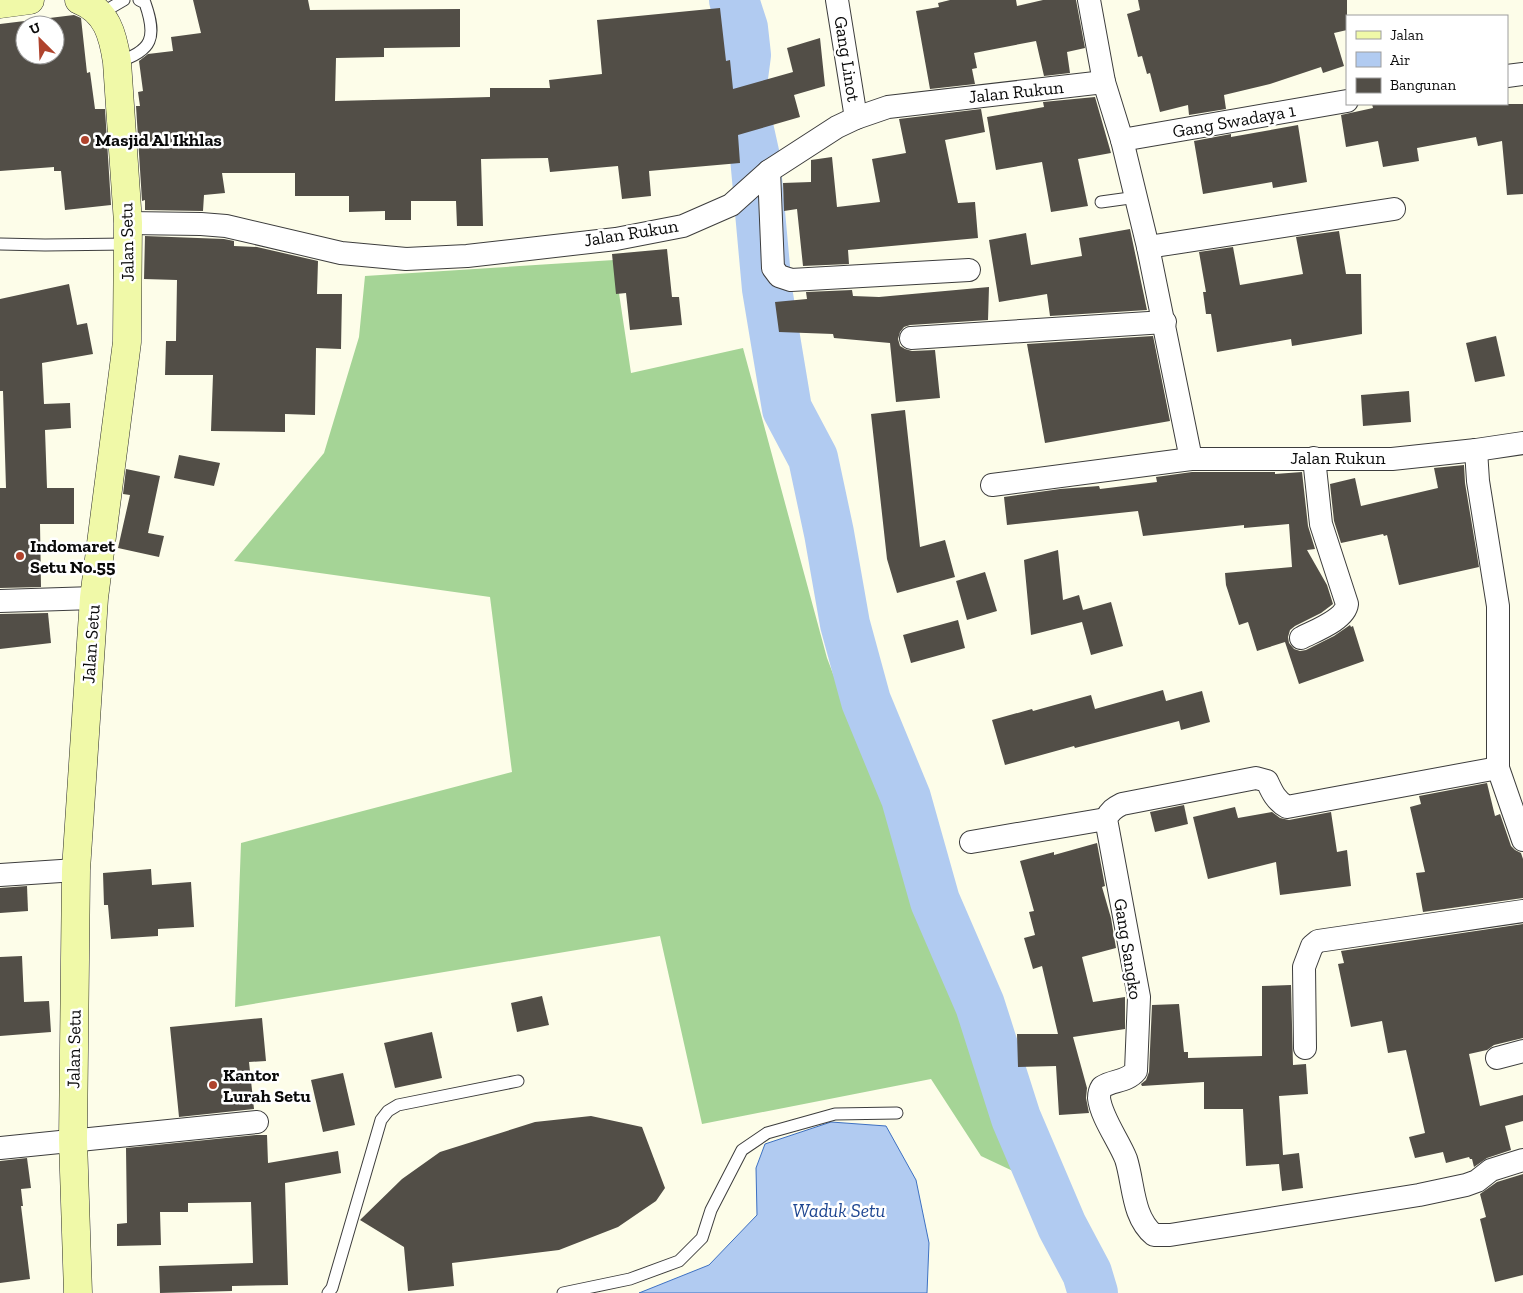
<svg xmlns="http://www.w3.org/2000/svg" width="1523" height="1293" viewBox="0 0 1523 1293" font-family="'Zilla Slab',serif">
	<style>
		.forest { fill: #a5d496 }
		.water { fill: #b1cbf1; stroke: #3e71c2 }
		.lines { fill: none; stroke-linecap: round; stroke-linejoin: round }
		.river { stroke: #b1cbf1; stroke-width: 50 }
		.building { fill: #524e47; fill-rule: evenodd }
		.service-casing { stroke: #3d3d3d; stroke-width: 13 }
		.minor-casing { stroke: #3d3d3d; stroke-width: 24 }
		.secondary-casing { stroke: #2c2c2c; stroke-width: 29 }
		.service { stroke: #fff; stroke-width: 11 }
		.minor { stroke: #fff; stroke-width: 22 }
		.secondary { stroke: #f0f9a8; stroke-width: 28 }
		.poi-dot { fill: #af432d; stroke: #fff; stroke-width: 2 }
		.labels { text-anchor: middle; stroke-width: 5; stroke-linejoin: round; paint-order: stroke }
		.street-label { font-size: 18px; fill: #0a0a0a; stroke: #fff }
		.poi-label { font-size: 18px; font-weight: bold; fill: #0a0a0a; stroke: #fff; text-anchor: start }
		.water-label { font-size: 19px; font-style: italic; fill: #1e4691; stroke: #fff }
	</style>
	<rect width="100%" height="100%" fill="#fdfde9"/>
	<polygon class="forest" points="614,260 631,373 743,348 827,658 896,839 1015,1172 981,1156 931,1079 702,1124 660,936 235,1007 241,843 512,772 490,597 234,561 324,453 359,337 365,276"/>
	<polygon class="water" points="831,1122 886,1126 916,1180 929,1243 927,1293 639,1293 709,1265 757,1215 756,1168 765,1144"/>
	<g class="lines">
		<polyline class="river" points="734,0 743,28 746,55 742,85 747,121 755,157 767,289 787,409 813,458 829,533 845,624 866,701 906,798 935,901 980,1005 1016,1118 1062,1226 1087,1273 1093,1293"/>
	</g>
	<g class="building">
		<polygon points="193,0 308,0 310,10 460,9 460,47 384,48 384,57 336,58 335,101 490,97 490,88 550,88 549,80 602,74 597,20 720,8 726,61 730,60 733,89 793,72 787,48 820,38 825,86 794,95 800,117 738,135 740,163 649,171 651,196 622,199 618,166 550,172 548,158 481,159 483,226 457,226 456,201 411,201 411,220 385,220 385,211 349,212 349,196 295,196 295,173 222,173 225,193 204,195 203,211 145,210 145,200 142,201 136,106 140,106 138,92 143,91 139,61 148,54 173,51 171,37 201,33"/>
		<polygon points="950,0 1016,0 1017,6 1043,0 1076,0 1085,48 1067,52 1070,73 1044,76 1036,41 974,53 977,68 972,69 975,84 930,89 916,11 939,7 938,3"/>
		<polygon points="1138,0 1347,0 1347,30 1334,33 1344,66 1323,73 1321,67 1270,84 1224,95 1226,109 1189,115 1188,105 1160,112 1150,73 1147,74 1142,56 1138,57 1127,14 1140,10"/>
		<path d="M74 15 81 18 87 73 90 72 95 109H105L111 205 65 210 61 171H54V167L0 171V24ZM25 25H55V55H25Z"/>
		<polygon points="1095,97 1111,153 1078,159 1088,206 1051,212 1042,162 996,170 987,117 1044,107 1043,102"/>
		<polygon points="1372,104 1523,104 1523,194 1507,195 1502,141 1478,146 1476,137 1417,148 1419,161 1383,167 1378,141 1346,147 1341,115 1373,108"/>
		<polygon points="981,109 985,132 945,140 958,203 975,202 978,238 848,250 849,264 803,266 797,209 784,211 783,183 811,182 811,160 832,157 837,207 880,202 872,159 906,153 899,119"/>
		<polygon points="1298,125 1307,182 1273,188 1272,182 1203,194 1194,141 1231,134 1231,137"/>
		<polygon points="1130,229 1147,310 1050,316 1047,294 999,302 989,240 1026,233 1031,265 1082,256 1079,238"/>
		<polygon points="1339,231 1346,274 1361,274 1362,334 1292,346 1291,339 1217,352 1211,314 1206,314 1203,292 1206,292 1199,252 1233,247 1240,285 1303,274 1296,237"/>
		<polygon points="145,236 224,239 234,241 234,246 257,247 318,261 317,294 342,294 341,349 316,348 315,415 285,414 285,432 211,431 213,375 165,375 166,341 176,341 177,280 144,279"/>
		<polygon points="667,249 672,297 679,297 682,325 630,330 626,293 616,294 612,254"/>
		<polygon points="69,284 77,325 87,323 93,354 42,363 44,404 70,403 71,428 45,430 47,488 74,488 74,524 40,524 41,587 0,588 0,488 6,488 3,391 0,391 0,299"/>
		<polygon points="989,287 988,320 910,325 904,327 900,332 898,339 900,346 905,349 912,351 935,350 940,398 896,402 890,343 834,338 833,334 779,332 775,302 807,299 806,292 852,290 853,296 879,297"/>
		<polygon points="1153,336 1170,421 1045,443 1027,344"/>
		<polygon points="1496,336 1505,376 1475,382 1466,343"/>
		<polygon points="1409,391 1411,422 1363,426 1361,395"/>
		<polygon points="905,410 920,547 945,540 955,577 897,593 887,559 871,414"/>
		<polygon points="179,455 220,463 214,486 174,478"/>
		<polygon points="1464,465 1465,483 1479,567 1399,585 1387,535 1384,536 1383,534 1341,543 1334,521 1330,484 1355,478 1361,506 1438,488 1434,468"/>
		<polygon points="126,469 160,476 148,533 164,536 159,557 118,548 130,495 123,494"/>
		<polygon points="1192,472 1275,472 1275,474 1302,472 1308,526 1315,549 1307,550 1327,585 1333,604 1321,613 1295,626 1290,630 1288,637 1289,643 1294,649 1300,651 1306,650 1334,636 1350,625 1351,627 1353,626 1364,661 1299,684 1285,642 1257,651 1248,622 1239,625 1226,585 1225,573 1292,567 1289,524 1244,528 1244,525 1143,536 1138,511 1007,525 1004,497 1060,489 1099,486 1100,489 1157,482 1156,477"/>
		<polygon points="1058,550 1063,600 1079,595 1083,610 1111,602 1123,646 1091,655 1082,622 1031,635 1024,560"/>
		<polygon points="985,572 997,611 967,620 956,581"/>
		<polygon points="48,613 51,643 0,649 0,614"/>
		<polygon points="958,620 965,648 911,663 903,635"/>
		<polygon points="1163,690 1166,701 1202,691 1210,722 1181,730 1179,721 1075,748 1074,746 1005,765 992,720 1032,709 1033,711 1091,695 1095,709"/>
		<polygon points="1487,783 1495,816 1500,814 1511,846 1515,850 1521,853 1523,859 1523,898 1423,912 1416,873 1425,872 1410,807 1421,804 1419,796"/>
		<polygon points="1184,805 1188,824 1155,832 1150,812"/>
		<polygon points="1235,807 1238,818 1272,812 1280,818 1289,820 1331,812 1337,852 1347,850 1351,886 1280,895 1276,862 1208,879 1193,817"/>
		<polygon points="1097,843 1105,886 1102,887 1111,918 1116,948 1082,957 1093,1002 1125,997 1125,1029 1073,1037 1087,1088 1086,1098 1089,1113 1059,1115 1056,1066 1018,1067 1017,1034 1058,1034 1042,966 1033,969 1024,938 1035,935 1029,912 1034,911 1020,861 1054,852 1054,855"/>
		<polygon points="151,869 152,885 191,882 194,927 158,929 158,936 111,939 108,905 104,905 103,873"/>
		<polygon points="27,886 28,911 0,913 0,888"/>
		<polygon points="1523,924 1523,1038 1494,1045 1487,1050 1469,1054 1480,1106 1523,1095 1523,1121 1505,1126 1511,1150 1487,1158 1474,1167 1472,1159 1470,1159 1469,1157 1446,1163 1443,1152 1415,1158 1409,1137 1425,1133 1406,1050 1388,1053 1382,1021 1351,1027 1338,964 1344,963 1341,951"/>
		<polygon points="22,956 24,1002 49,1001 51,1032 0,1036 0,957"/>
		<polygon points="1291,985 1293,1065 1306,1064 1308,1094 1279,1096 1283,1155 1299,1153 1303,1188 1282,1191 1279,1164 1246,1166 1243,1109 1204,1109 1204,1082 1142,1086 1141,1084 1146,1080 1149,1072 1152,1005 1179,1004 1184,1052 1188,1052 1188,1058 1262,1056 1262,986"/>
		<polygon points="542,996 549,1025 517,1032 511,1003"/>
		<polygon points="262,1018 266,1061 249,1062 254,1109 179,1117 170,1027"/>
		<polygon points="432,1032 442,1078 395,1088 384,1043"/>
		<polygon points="343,1073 355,1125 323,1132 311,1080"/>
		<polygon points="591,1116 642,1127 665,1188 656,1201 618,1227 559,1250 452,1263 454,1286 408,1291 404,1247 360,1220 402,1179 440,1152 535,1122"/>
		<polygon points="256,1135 267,1135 268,1163 338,1151 341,1173 285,1183 288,1285 232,1286 232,1291 160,1293 159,1266 253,1263 251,1202 188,1203 188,1212 160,1212 161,1245 117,1246 117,1224 127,1223 126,1148"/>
		<polygon points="27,1158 31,1188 21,1189 23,1206 21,1206 30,1279 0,1283 0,1161"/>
		<polygon points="1523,1174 1523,1275 1495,1282 1480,1219 1486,1217 1480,1194 1497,1182"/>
	</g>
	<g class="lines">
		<g class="service-casing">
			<g id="service">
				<polyline points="100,14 124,0"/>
				<path d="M117 62C153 51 157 37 145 3L139 0"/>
				<polyline points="1101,202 1137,197"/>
				<polyline points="0,244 45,245 128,244"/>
				<polyline points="328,1293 332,1288 381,1120 388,1111 398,1105 518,1081"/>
				<polyline points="563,1293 630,1279 679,1261 702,1238 711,1210 742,1150 767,1133 835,1114 897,1113"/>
			</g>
		</g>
		<g class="minor-casing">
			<g id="minor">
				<polyline points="837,0 856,118"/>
				<polyline points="1089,0 1104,82 1122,140 1148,247 1191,459"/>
				<polyline points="1507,76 1523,74"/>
				<polyline points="1122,140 1347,101"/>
				<polyline points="769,171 773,268 779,276 791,280 969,270"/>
				<polyline points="128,223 201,224 226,226 341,253 406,259 467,256 616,239 683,226 731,205 769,171 837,127 856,118 888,107 1104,82"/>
				<polyline points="1148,247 1394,209"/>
				<polyline points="911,338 1165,322"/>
				<polyline points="1476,450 1478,481 1498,606 1498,768 1523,840"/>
				<polyline points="992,485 1191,459 1392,459 1476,450 1523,443"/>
				<polyline points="0,601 94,598"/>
				<path d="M1301 638C1314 631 1345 620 1347 604L1321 524 1314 458"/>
				<path d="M1498 768 1287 807C1276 801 1272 792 1267 781L1256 778 1122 804C1114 808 1110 811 1106 819L1139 997 1136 1071C1127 1082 1113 1080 1102 1087 1100 1090 1099 1094 1099 1098 1101 1117 1119 1141 1126 1159 1134 1184 1132 1217 1154 1235H1170L1419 1195 1466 1185 1477 1181 1491 1170 1523 1160"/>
				<polyline points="971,842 1106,819"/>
				<polyline points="0,875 76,870"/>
				<polyline points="1305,1048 1304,967 1312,946 1318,941 1523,911"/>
				<polyline points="1497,1058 1523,1051"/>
				<polyline points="0,1148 257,1122"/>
			</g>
		</g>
		<g class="secondary-casing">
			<g id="secondary">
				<polyline points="0,4 30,0"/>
				<path d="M78 1293 73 1140 76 870 94 598 127 342 128 223 117 62C113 35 107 11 79 0"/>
			</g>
		</g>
		<use href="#service" class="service"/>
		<use href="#minor" class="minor"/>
		<use href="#secondary" class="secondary"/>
	</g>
	<g class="poi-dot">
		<circle cx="85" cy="140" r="5"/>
		<circle cx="20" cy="556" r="5"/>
		<circle cx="213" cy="1085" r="5"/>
	</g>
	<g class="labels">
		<g class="street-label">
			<text transform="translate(847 59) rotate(81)" y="6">Gang Linot</text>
			<text transform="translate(1016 92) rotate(-6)" y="6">Jalan Rukun</text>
			<text transform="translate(1234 121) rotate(-10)" y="6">Gang Swadaya 1</text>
			<text transform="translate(631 233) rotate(-9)" y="6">Jalan Rukun</text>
			<text transform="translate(127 242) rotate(-91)" y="6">Jalan Setu</text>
			<text x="1338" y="464">Jalan Rukun</text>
			<text transform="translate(91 644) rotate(-86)" y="6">Jalan Setu</text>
			<text transform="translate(1128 949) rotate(81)" y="6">Gang Sangko</text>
			<text transform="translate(74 1049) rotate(-89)" y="6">Jalan Setu</text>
		</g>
		<g class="poi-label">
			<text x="95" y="146">Masjid Al Ikhlas</text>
			<text x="30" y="552">Indomaret<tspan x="30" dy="21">Setu No.55</tspan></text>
			<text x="223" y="1081">Kantor<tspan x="223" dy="21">Lurah Setu</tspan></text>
		</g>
		<g class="water-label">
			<text x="839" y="1217">Waduk Setu</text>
		</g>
	</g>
	<rect x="1346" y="15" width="162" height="90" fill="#ffffff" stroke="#9d9d9d"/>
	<rect x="1356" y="31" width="25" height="8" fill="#f0f9a8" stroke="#9d9d9d"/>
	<text x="1390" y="40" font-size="15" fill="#0a0a0a">Jalan</text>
	<rect x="1356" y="52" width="25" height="15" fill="#b1cbf1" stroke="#9d9d9d"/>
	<text x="1390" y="65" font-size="15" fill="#0a0a0a">Air</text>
	<rect x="1356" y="78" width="25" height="15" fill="#524e47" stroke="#9d9d9d"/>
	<text x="1390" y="90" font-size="15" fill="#0a0a0a">Bangunan</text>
	<g transform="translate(40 40) rotate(336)"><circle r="24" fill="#ffffff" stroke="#9d9d9d"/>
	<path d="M0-4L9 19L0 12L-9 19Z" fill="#af432d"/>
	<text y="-8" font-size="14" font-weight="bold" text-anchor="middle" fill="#0a0a0a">U</text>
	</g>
</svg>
